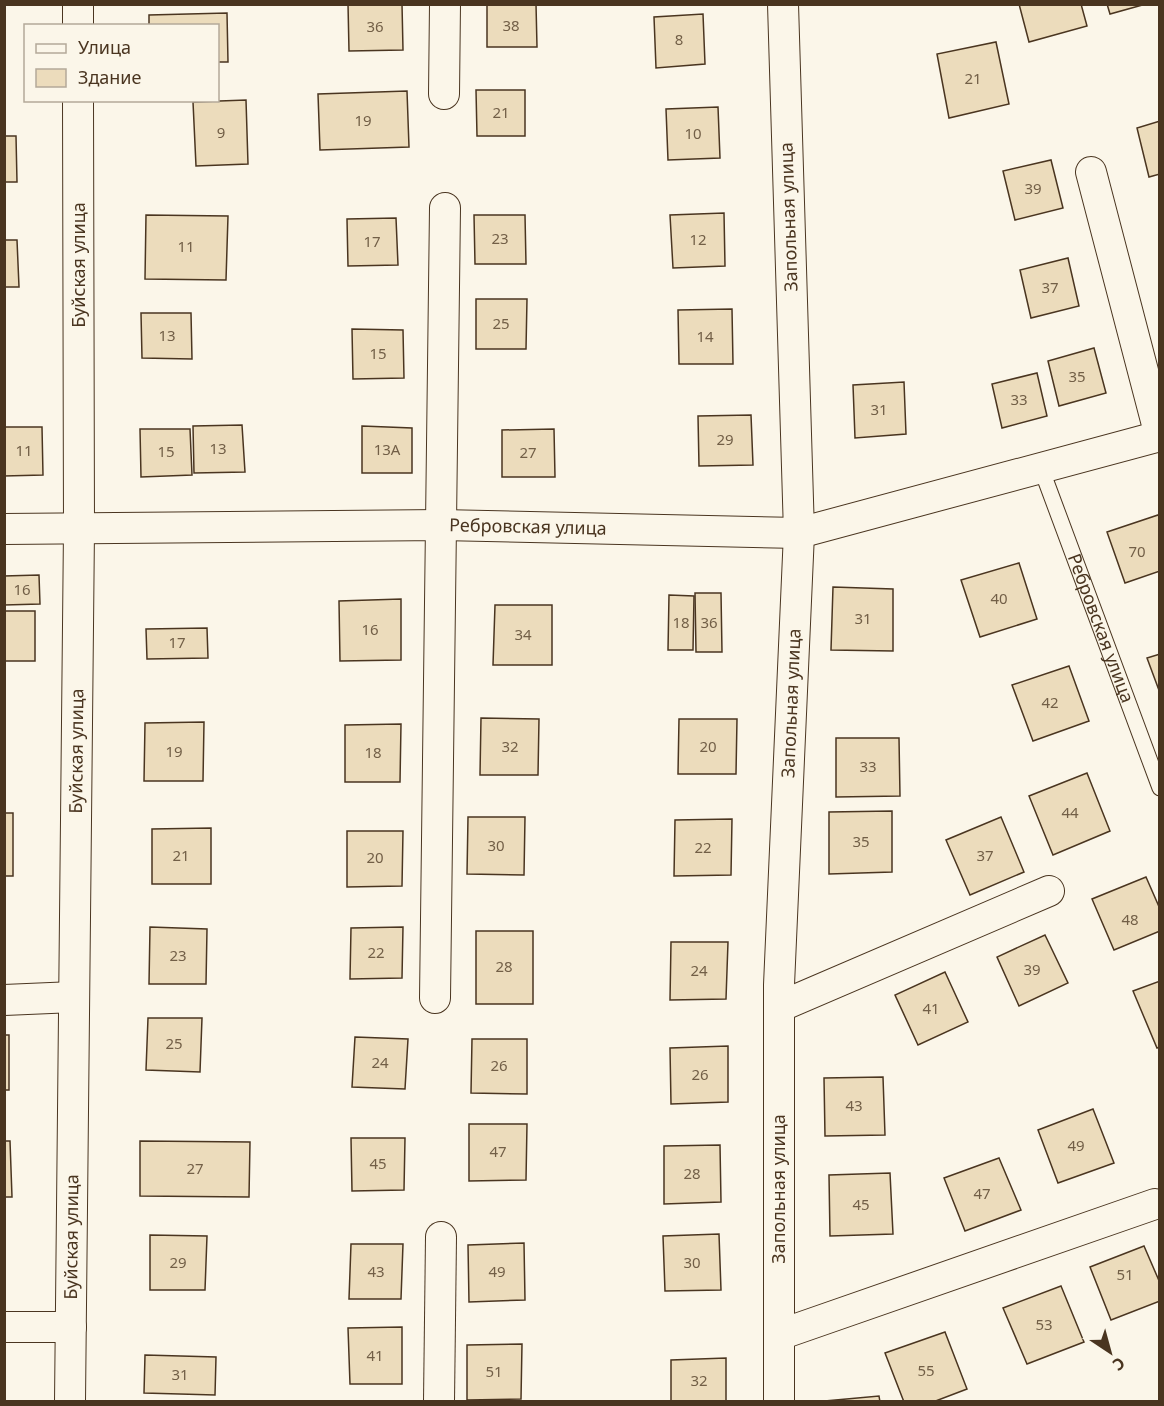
<svg xmlns="http://www.w3.org/2000/svg" width="1164" height="1406" viewBox="0 0 1164 1406" font-family="'Noto Sans',sans-serif">
	<style>
		.building { fill: #ecdcbc; stroke: #4a3520; stroke-width: 1.5 }
		.lines { fill: none; stroke-linecap: round; stroke-linejoin: round }
		.lane-casing { stroke: #4a3520; stroke-width: 17 }
		.street-casing { stroke: #4a3520; stroke-width: 32 }
		.lane { stroke: #fbf6e9; stroke-width: 15 }
		.street { stroke: #fbf6e9; stroke-width: 30 }
		.labels { text-anchor: middle; stroke-width: 4.5; stroke-linejoin: round; paint-order: stroke }
		.number-label { font-size: 15px; fill: #725f47 }
		.street-label { font-size: 18px; fill: #4a3520; stroke: #fbf6e9 }
	</style>
	<rect width="100%" height="100%" fill="#fbf6e9"/>
	<g class="building">
		<polygon points="348,4 402,4 403,50 349,51"/>
		<polygon points="487,4 536,4 537,47 487,47"/>
		<polygon points="1019,4 1081,4 1087,26 1029,42"/>
		<polygon points="1107,4 1146,4 1110,14"/>
		<polygon points="227,13 228,62 218,62 218,26 149,26 149,15"/>
		<polygon points="703,14 705,64 656,68 654,17"/>
		<polygon points="996,42 1009,104 949,118 937,54"/>
		<polygon points="476,90 525,90 525,136 477,136"/>
		<polygon points="407,91 409,147 320,150 318,94"/>
		<polygon points="246,100 248,164 196,166 193,102"/>
		<polygon points="718,107 720,158 668,160 666,109"/>
		<polygon points="1160,121 1160,174 1149,177 1137,128"/>
		<polygon points="4,136 16,136 17,182 4,182"/>
		<polygon points="1051,160 1063,208 1015,220 1003,171"/>
		<polygon points="724,213 725,266 673,268 670,215"/>
		<polygon points="146,215 228,216 226,280 145,279"/>
		<polygon points="474,215 525,215 526,264 475,264"/>
		<polygon points="396,218 398,265 348,266 347,219"/>
		<polygon points="4,240 17,240 19,287 4,287"/>
		<polygon points="1068,258 1079,306 1031,318 1020,270"/>
		<polygon points="476,299 527,299 526,349 476,349"/>
		<polygon points="732,309 733,364 679,364 678,310"/>
		<polygon points="141,313 191,313 192,359 142,358"/>
		<polygon points="352,329 403,330 404,378 353,379"/>
		<polygon points="1094,348 1106,393 1059,406 1048,361"/>
		<polygon points="1037,373 1047,416 1002,428 992,384"/>
		<polygon points="904,382 906,434 855,438 853,385"/>
		<polygon points="751,415 753,465 699,466 698,416"/>
		<polygon points="242,425 245,472 194,473 193,426"/>
		<polygon points="362,426 412,428 412,473 362,473"/>
		<polygon points="4,427 42,427 43,475 4,476"/>
		<polygon points="140,429 190,429 192,475 141,477"/>
		<polygon points="554,429 555,477 502,477 502,430"/>
		<polygon points="1158,515 1160,518 1160,571 1125,583 1107,532"/>
		<polygon points="1019,563 1037,619 980,637 961,580"/>
		<polygon points="39,575 40,604 4,605 4,576"/>
		<polygon points="833,587 893,589 893,651 831,650"/>
		<polygon points="695,593 721,593 722,652 696,652"/>
		<polygon points="669,595 694,596 693,650 668,650"/>
		<polygon points="401,599 401,660 340,661 339,601"/>
		<polygon points="495,605 552,605 552,665 493,665"/>
		<rect x="4" y="611" width="31" height="50"/>
		<polygon points="207,628 208,658 147,659 146,629"/>
		<polygon points="1160,654 1160,693 1147,658"/>
		<polygon points="1069,666 1089,721 1033,741 1012,685"/>
		<polygon points="481,718 539,719 538,775 480,775"/>
		<polygon points="679,719 737,719 736,774 678,774"/>
		<polygon points="204,722 203,781 144,781 145,723"/>
		<polygon points="401,724 400,782 345,782 345,725"/>
		<polygon points="836,738 899,738 900,796 836,797"/>
		<polygon points="1087,773 1110,831 1053,855 1029,796"/>
		<polygon points="892,811 892,872 829,874 829,812"/>
		<rect x="4" y="813" width="9" height="63"/>
		<polygon points="468,817 525,817 524,875 467,874"/>
		<polygon points="1001,817 1024,872 970,895 946,840"/>
		<polygon points="732,819 731,875 674,876 675,820"/>
		<polygon points="211,828 211,884 152,884 152,829"/>
		<polygon points="347,831 403,831 402,886 347,887"/>
		<polygon points="1146,877 1160,909 1160,931 1114,950 1092,899"/>
		<polygon points="150,927 207,929 206,984 149,984"/>
		<polygon points="403,927 402,978 350,979 351,928"/>
		<rect x="476" y="931" width="57" height="73"/>
		<polygon points="1045,935 1068,983 1019,1006 997,957"/>
		<polygon points="671,942 728,942 726,999 670,1000"/>
		<polygon points="945,972 968,1022 918,1045 895,995"/>
		<polygon points="1160,981 1160,1047 1157,1048 1133,991"/>
		<polygon points="148,1018 202,1018 200,1072 146,1070"/>
		<rect x="4" y="1035" width="5" height="55"/>
		<polygon points="355,1037 408,1039 405,1089 352,1087"/>
		<polygon points="472,1039 527,1039 527,1094 471,1093"/>
		<polygon points="728,1046 728,1102 671,1104 670,1048"/>
		<polygon points="883,1077 885,1135 825,1136 824,1078"/>
		<polygon points="1093,1109 1114,1163 1058,1183 1038,1130"/>
		<polygon points="469,1124 527,1124 526,1180 469,1181"/>
		<polygon points="351,1138 405,1138 404,1190 352,1191"/>
		<polygon points="4,1141 10,1141 12,1197 4,1197"/>
		<polygon points="140,1141 250,1142 249,1197 140,1196"/>
		<polygon points="720,1145 721,1202 664,1204 664,1146"/>
		<polygon points="999,1158 1021,1210 965,1231 944,1178"/>
		<polygon points="890,1173 893,1234 830,1236 829,1175"/>
		<polygon points="719,1234 721,1290 665,1291 663,1236"/>
		<polygon points="150,1235 207,1236 205,1290 150,1290"/>
		<polygon points="524,1243 525,1300 469,1302 468,1245"/>
		<polygon points="351,1244 403,1244 401,1299 349,1299"/>
		<polygon points="1144,1246 1160,1283 1160,1301 1111,1320 1090,1267"/>
		<polygon points="1061,1286 1084,1342 1027,1364 1003,1308"/>
		<polygon points="402,1327 402,1384 350,1384 348,1328"/>
		<polygon points="945,1332 967,1389 933,1402 904,1402 885,1353"/>
		<polygon points="522,1344 521,1399 467,1400 467,1345"/>
		<polygon points="145,1355 216,1357 215,1395 144,1393"/>
		<polygon points="726,1358 726,1402 671,1402 671,1360"/>
		<polygon points="879,1396 880,1402 825,1402 825,1401"/>
	</g>
	<g class="lines">
		<g class="lane-casing">
			<g id="lane">
				<path id="s1" d="M1041 468 1160 788"/>
			</g>
		</g>
		<g class="street-casing">
			<g id="street">
				<polyline points="78,4 78,26"/>
				<polyline points="444,94 445,4"/>
				<polyline points="1091,172 1160,436"/>
				<path id="s2" d="M4 529 441 525 799 533 1160 436"/>
				<polyline points="435,998 445,208"/>
				<polyline points="4,1000 74,997"/>
				<polyline points="779,1007 1049,891"/>
				<polyline points="4,1327 71,1327"/>
				<polyline points="779,1335 1155,1204"/>
				<path id="s3" d="M70 1402 79 529 78 100"/>
				<polyline points="439,1402 441,1237"/>
				<path id="s4" d="M779 1402V985L799 533 783 4"/>
			</g>
		</g>
		<use href="#lane" class="lane"/>
		<use href="#street" class="street"/>
	</g>
	<g class="labels">
		<g class="number-label">
			<text x="511" y="31">38</text>
			<text x="375" y="32">36</text>
			<text x="679" y="45">8</text>
			<text x="973" y="84">21</text>
			<text x="501" y="118">21</text>
			<text x="363" y="126">19</text>
			<text x="221" y="138">9</text>
			<text x="693" y="139">10</text>
			<text x="1033" y="194">39</text>
			<text x="500" y="244">23</text>
			<text x="698" y="245">12</text>
			<text x="372" y="247">17</text>
			<text x="186" y="252">11</text>
			<text x="1050" y="293">37</text>
			<text x="501" y="329">25</text>
			<text x="167" y="341">13</text>
			<text x="705" y="342">14</text>
			<text x="378" y="359">15</text>
			<text x="1077" y="382">35</text>
			<text x="1019" y="405">33</text>
			<text x="879" y="415">31</text>
			<text x="725" y="445">29</text>
			<text x="218" y="454">13</text>
			<text x="387" y="455">13А</text>
			<text x="24" y="456">11</text>
			<text x="166" y="457">15</text>
			<text x="528" y="458">27</text>
			<text x="1137" y="557">70</text>
			<text x="22" y="595">16</text>
			<text x="999" y="604">40</text>
			<text x="863" y="624">31</text>
			<text x="681" y="628">18</text>
			<text x="709" y="628">36</text>
			<text x="370" y="635">16</text>
			<text x="523" y="640">34</text>
			<text x="177" y="648">17</text>
			<text x="1050" y="708">42</text>
			<text x="510" y="752">32</text>
			<text x="708" y="752">20</text>
			<text x="174" y="757">19</text>
			<text x="373" y="758">18</text>
			<text x="868" y="772">33</text>
			<text x="1070" y="818">44</text>
			<text x="861" y="847">35</text>
			<text x="496" y="851">30</text>
			<text x="703" y="853">22</text>
			<text x="181" y="861">21</text>
			<text x="985" y="861">37</text>
			<text x="375" y="863">20</text>
			<text x="1130" y="925">48</text>
			<text x="376" y="958">22</text>
			<text x="178" y="961">23</text>
			<text x="504" y="972">28</text>
			<text x="1032" y="975">39</text>
			<text x="699" y="976">24</text>
			<text x="931" y="1014">41</text>
			<text x="174" y="1049">25</text>
			<text x="380" y="1068">24</text>
			<text x="499" y="1071">26</text>
			<text x="700" y="1080">26</text>
			<text x="854" y="1111">43</text>
			<text x="1076" y="1151">49</text>
			<text x="498" y="1157">47</text>
			<text x="378" y="1169">45</text>
			<text x="195" y="1174">27</text>
			<text x="692" y="1179">28</text>
			<text x="982" y="1199">47</text>
			<text x="861" y="1210">45</text>
			<text x="178" y="1268">29</text>
			<text x="692" y="1268">30</text>
			<text x="376" y="1277">43</text>
			<text x="497" y="1277">49</text>
			<text x="1125" y="1280">51</text>
			<text x="1044" y="1330">53</text>
			<text x="375" y="1361">41</text>
			<text x="926" y="1376">55</text>
			<text x="494" y="1377">51</text>
			<text x="180" y="1380">31</text>
			<text x="699" y="1386">32</text>
		</g>
		<g class="street-label">
			<text transform="translate(789 217) rotate(-92)" y="6">Запольная улица</text>
			<text transform="translate(79 265) rotate(-90)" y="6">Буйская улица</text>
			<text dy="6" stroke="none"><textPath href="#s2" startOffset="524">Ребровская улица</textPath></text>
			<text dy="6" stroke="none"><textPath href="#s1" startOffset="171">Ребровская улица</textPath></text>
			<text dy="6" stroke="none"><textPath href="#s4" startOffset="699">Запольная улица</textPath></text>
			<text dy="6" stroke="none"><textPath href="#s3" startOffset="651">Буйская улица</textPath></text>
			<text transform="translate(779 1189) rotate(-90)" y="6">Запольная улица</text>
			<text dy="6" stroke="none"><textPath href="#s3" startOffset="165">Буйская улица</textPath></text>
		</g>
	</g>
	<rect width="1164" height="1406" fill="none" stroke="#4a3520" stroke-width="12"/>
	<rect x="24" y="24" width="195" height="78" fill="#fbf6e9" stroke="#b4a999" stroke-width="1.5"/>
	<rect x="36" y="44" width="30" height="9" fill="#fbf6e9" stroke="#b4a999" stroke-width="1.5"/>
	<text x="78" y="54" font-size="18" fill="#4a3520">Улица</text>
	<rect x="36" y="69" width="30" height="18" fill="#ecdcbc" stroke="#b4a999" stroke-width="1.5"/>
	<text x="78" y="84" font-size="18" fill="#4a3520">Здание</text>
	<g transform="translate(1110 1352) rotate(144)" stroke="#fbf6e9" stroke-width="4.5" paint-order="stroke">
	<path d="M0-4.5L10 22L0 15L-10 22Z" fill="#4a3520"/>
	<text y="-9" font-size="16" font-weight="bold" text-anchor="middle" fill="#4a3520">С</text>
	</g>
</svg>
